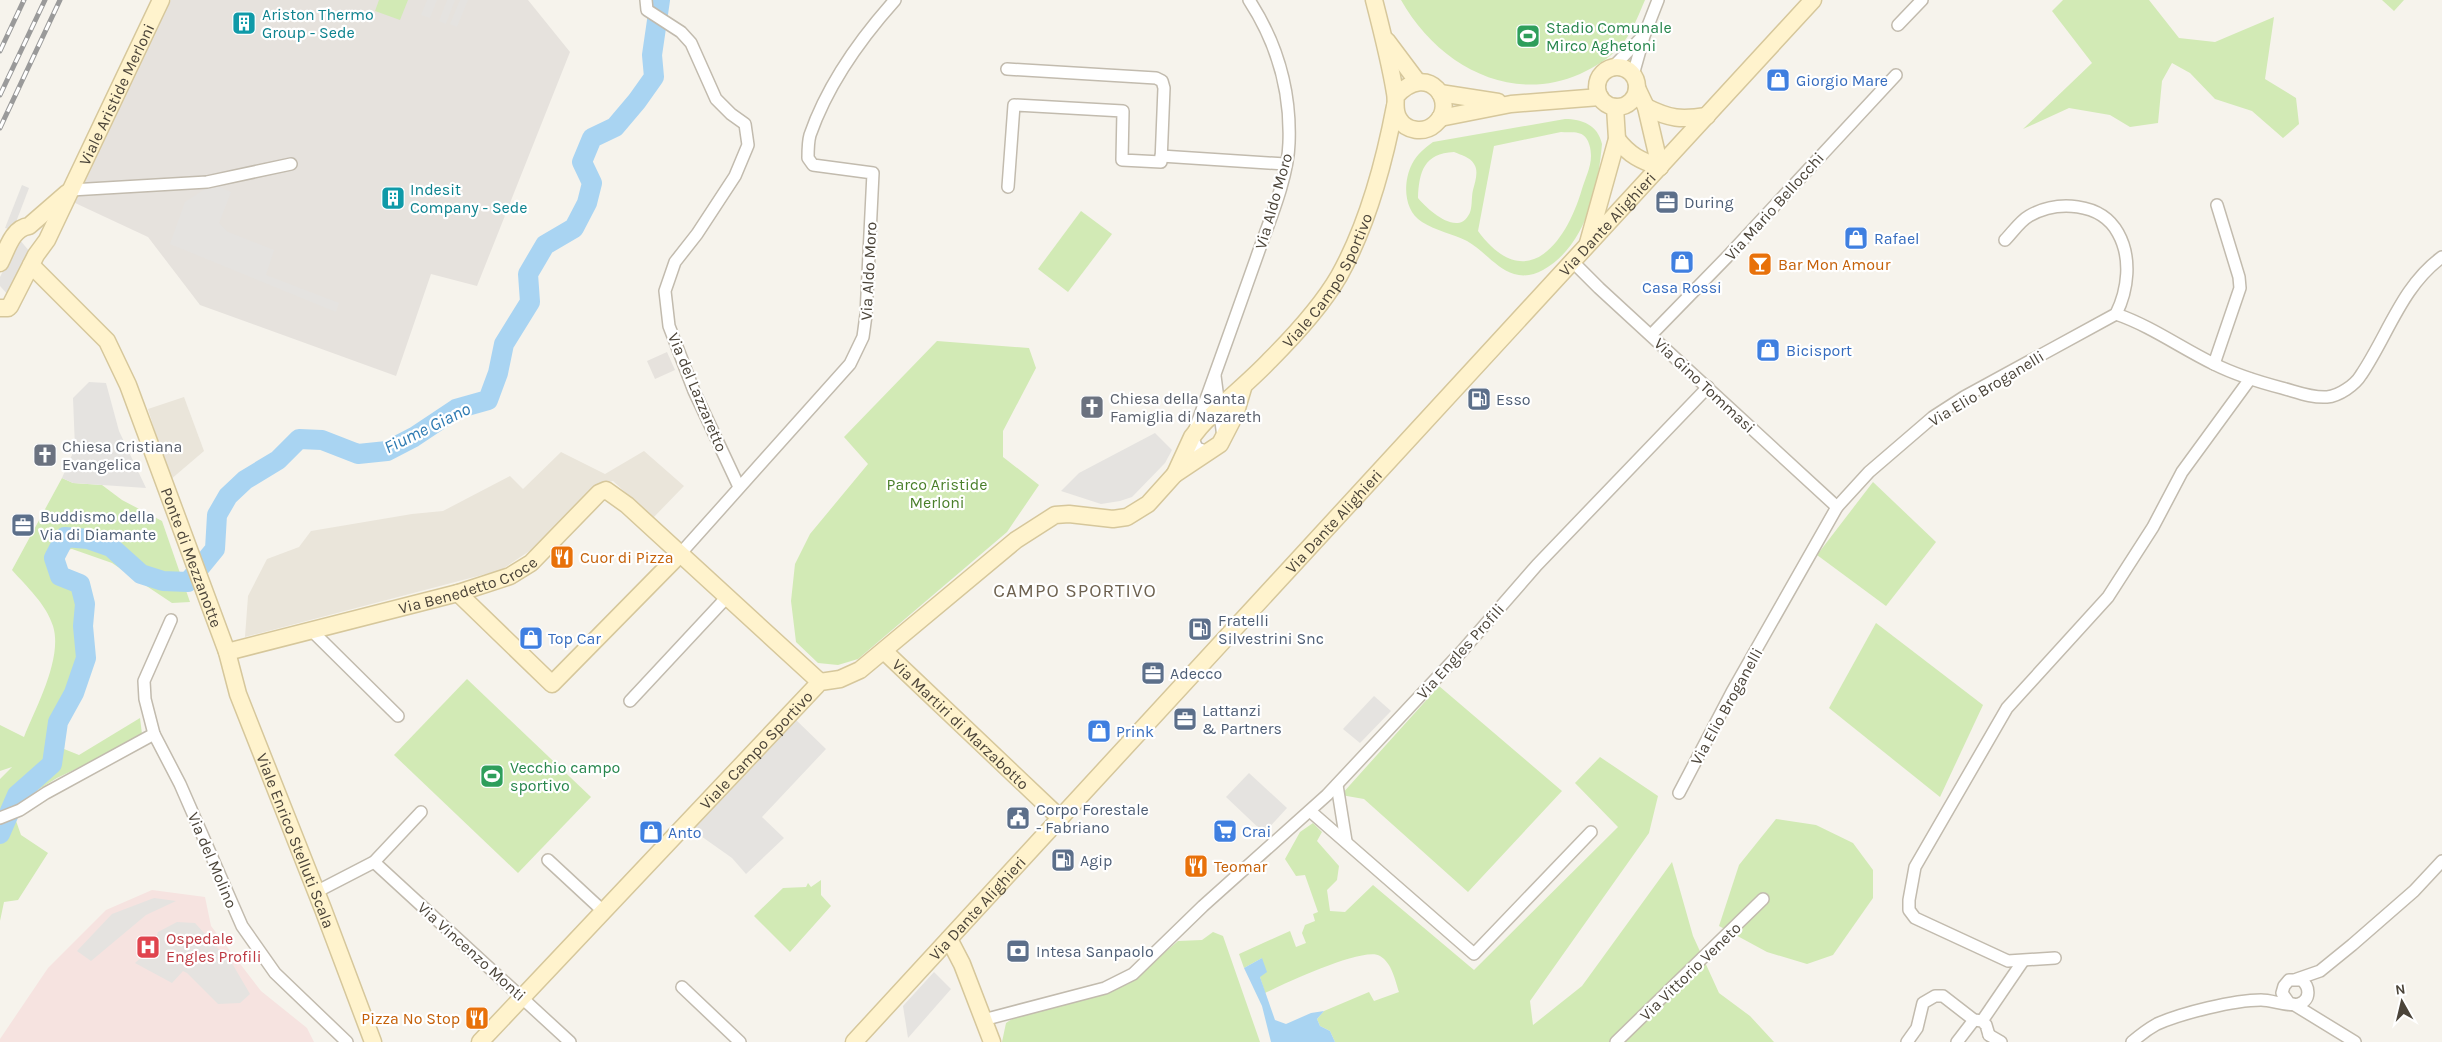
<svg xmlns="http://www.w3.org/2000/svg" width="2442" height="1042" viewBox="0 0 2442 1042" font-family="Karla,sans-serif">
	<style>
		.residential { fill: #eae5da }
		.industrial { fill: #e6e2dd }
		.medical { fill: #f6e3e0 }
		.green { fill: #d2eab5; fill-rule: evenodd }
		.parking { fill: #e5e3e0 }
		.water { fill: #a9d4f2 }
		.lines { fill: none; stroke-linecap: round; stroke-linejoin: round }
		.river { stroke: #a9d4f2; stroke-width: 20 }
		.street-casing { stroke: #c2bbae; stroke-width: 14 }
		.secondary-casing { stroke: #d6c79b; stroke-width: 19 }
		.street { stroke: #fff; stroke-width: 11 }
		.secondary { stroke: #fff3cd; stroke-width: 16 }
		.rail-casing { stroke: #9a9a9a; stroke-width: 5 }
		.rail { stroke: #fff; stroke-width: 3; stroke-dasharray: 9; stroke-linecap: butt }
		.labels { text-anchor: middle; stroke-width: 4.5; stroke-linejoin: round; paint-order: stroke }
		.culture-label { font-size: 16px; fill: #0d838f; stroke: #fff; text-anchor: start }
		.leisure-label { font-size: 16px; fill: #27864d; stroke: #fff; text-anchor: start }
		.shop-label { font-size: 16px; fill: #366cbe; stroke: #fff; text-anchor: start }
		.street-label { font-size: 16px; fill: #4b4439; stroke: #fff }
		.service-label { font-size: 16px; fill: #4e5e75; stroke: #fff; text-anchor: start }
		.food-label { font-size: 16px; fill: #c56008; stroke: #fff; text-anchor: start }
		.worship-label { font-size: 16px; fill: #5b616d; stroke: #fff; text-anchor: start }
		.park-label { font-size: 16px; fill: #4a7f2a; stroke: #fff }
		.health-label { font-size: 16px; fill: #be3a42; stroke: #fff; text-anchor: start }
		.water-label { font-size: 18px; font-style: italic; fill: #2e7ab2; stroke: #fff }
		.quarter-label { font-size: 19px; letter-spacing: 1px; fill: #6e6250; stroke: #fff }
	</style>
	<rect width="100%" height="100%" fill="#f6f3ec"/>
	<g class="residential">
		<polygon points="184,397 204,451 170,480 148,409"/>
		<polygon points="644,451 684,486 653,518 613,481 595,486 531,550 501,570 245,637 248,596 267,559 299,547 311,531 412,514 443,511 510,476 523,489 561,452 605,474"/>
	</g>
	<g class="industrial">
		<polygon points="171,0 528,0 570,52 477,286 431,274 396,376 200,305 148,237 73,202"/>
		<polygon points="667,352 675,370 655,379 647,361"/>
	</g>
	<polygon class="medical" points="152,890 205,897 211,926 261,991 307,1028 314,1042 0,1042 0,1039 48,968 106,910"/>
	<g class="green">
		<polygon points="379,0 408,0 400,20 375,11"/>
		<path d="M1401 0H1645C1638 16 1632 33 1620 47 1608 59 1595 67 1580 74 1509 105 1437 64 1401 0Z"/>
		<polygon points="2063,0 2149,0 2179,38 2215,42 2274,17 2265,79 2296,98 2299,124 2283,138 2252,111 2215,99 2190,73 2172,63 2162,81 2158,123 2130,127 2110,115 2069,108 2023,129 2092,63 2052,11"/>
		<polygon points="2382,0 2404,0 2394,11"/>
		<path d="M1565 119C1582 119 1598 125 1602 144 1598 189 1586 246 1543 270 1534 275 1524 277 1514 274 1497 269 1483 250 1467 241 1453 234 1436 231 1422 222 1403 210 1403 182 1412 164 1417 154 1425 148 1433 142ZM1561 132C1568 133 1577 131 1583 135 1589 139 1591 149 1591 156 1591 167 1585 179 1582 189 1566 244 1526 296 1478 231L1494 146ZM1454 152C1461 155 1470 157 1474 164 1479 171 1475 182 1473 190 1471 197 1473 210 1468 216 1456 236 1426 208 1418 198 1419 172 1424 153 1454 152Z"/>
		<polygon points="1081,211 1112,234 1068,292 1038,269"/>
		<polygon points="937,341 1029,348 1036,368 1003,431 1003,457 1039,485 1007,532 858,659 838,665 818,663 796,642 791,601 795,564 810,534 868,464 844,437"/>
		<path d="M62 478 73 483 102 485 122 500 162 521 190 602 172 603 112 563 72 549 47 553 68 571 91 587 77 665 67 699 64 749 79 755 140 718 142 734 120 748 57 778 23 799 15 818 21 835 48 853 18 900 4 902 0 921V779L12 767 0 771V725L24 737C36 707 63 658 53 626 46 604 27 587 12 570Z"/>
		<polygon points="1873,482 1936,542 1886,606 1817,555"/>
		<polygon points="1876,623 1983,705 1940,797 1829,708"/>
		<polygon points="467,679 591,797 518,873 394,755"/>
		<polygon points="1439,686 1562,791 1468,892 1364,799 1341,795"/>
		<path d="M1600 757 1658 796 1649 833 1530 1001 1533 1025 1582 986 1672 862 1693 936 1719 993 1750 1016 1774 1042H1335L1330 1031 1320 1026 1317 1019 1324 1011 1369 992 1374 1001 1399 992C1395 980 1392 963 1380 956 1364 946 1284 984 1265 993L1260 977 1262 958 1244 968 1239 954 1290 931 1296 947 1306 943 1302 933 1305 925 1315 921 1313 914 1318 912 1305 875 1296 876 1285 859 1300 832 1313 823 1322 832 1317 841 1339 866 1337 880 1327 890 1330 911 1345 912 1373 885 1474 970 1618 827 1575 783Z"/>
		<polygon points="1776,819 1816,825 1853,843 1873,870 1873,898 1833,955 1807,964 1767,952 1719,926 1739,865"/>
		<polygon points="821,880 821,895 831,906 790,952 754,916 783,888 806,887 808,883 811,887"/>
		<polygon points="1213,932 1223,936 1260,1042 1002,1042 1006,1023 1015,1017 1128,984 1178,941 1202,940"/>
	</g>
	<g class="parking">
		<polygon points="427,0 437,0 430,18 421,15"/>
		<polygon points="447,0 455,0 446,24 439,21"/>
		<polygon points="460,0 468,0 457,27 450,24"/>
		<polygon points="213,184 231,192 219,223 228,232 274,250 266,275 339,303 336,312 170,244 185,202"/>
		<polygon points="22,185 29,188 13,230 5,228"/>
		<polygon points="19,239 30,252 10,297 0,286 0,277"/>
		<polygon points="89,382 106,383 119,431 146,488 73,483 62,478 75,448 73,398"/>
		<polygon points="1155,433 1172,450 1165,463 1132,497 1120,501 1101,504 1061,491 1079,473"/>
		<polygon points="1374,696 1391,711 1360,743 1343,729"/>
		<polygon points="795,719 826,749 762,817 784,838 746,874 732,858 691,829"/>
		<polygon points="1249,773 1287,808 1264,833 1226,797"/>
		<polygon points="154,898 176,901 146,915 91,961 77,951 112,914"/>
		<polygon points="177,922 195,923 233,965 250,994 240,1003 218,1004 187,973 183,971 172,983 135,963 153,947 158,932"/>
		<polygon points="934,972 951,989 908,1038 903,1006"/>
	</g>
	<polygon class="water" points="1262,958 1267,972 1260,977 1275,1020 1286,1024 1311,1013 1324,1011 1317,1019 1320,1026 1330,1031 1335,1042 1271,1042 1262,1006 1244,968"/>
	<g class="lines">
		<polyline class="river" points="0,834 17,795 52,764 58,722 74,693 86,658 83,626 85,604 80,584 60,576 54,558 65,537 88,539 111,547 141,574 163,581 188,582 215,549 217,515 228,496 245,480 278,460 299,439 322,440 358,454 387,451 414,437 456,409 488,400 498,373 504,344 530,302 528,274 545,245 574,228 587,203 592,183 582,162 592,138 615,127 637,101 654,77 652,55 660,0"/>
		<g class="street-casing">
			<g id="street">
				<polyline points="646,0 647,10 681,32 691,43 716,99 731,114 745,124 748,145 735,176 697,234 675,262 665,291 669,326 694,391 739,487"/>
				<polyline points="1898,25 1922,0"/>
				<polyline points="1613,67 1642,37"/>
				<polyline points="1007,69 1156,78 1162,81 1164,88 1161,162 1122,160 1123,111 1014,105 1008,187"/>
				<polyline points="1633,75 1644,36 1658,0"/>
				<polyline points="1161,156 1285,164"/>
				<polyline points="71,190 207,182 291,164"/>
				<polyline points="1573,262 1599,288 1837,507"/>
				<path d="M2116 314C2151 326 2181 348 2214 364 2236 375 2259 382 2282 388 2297 392 2311 398 2327 397 2339 396 2355 385 2361 375 2388 335 2402 286 2442 257"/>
				<polyline points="1651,335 1727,257 1896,75"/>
				<polyline points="2214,364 2240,288 2239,277 2217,205"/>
				<polyline points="1215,376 1223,437"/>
				<path d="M1212 450 1205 451 1197 448 1192 437C1214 378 1235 318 1256 259 1268 224 1288 179 1289 143 1291 91 1277 43 1249 0"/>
				<path d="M680 554 850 364 863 337 866 315 873 173 813 165 808 158C808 150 808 142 810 135 827 86 861 38 895 0"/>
				<polyline points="171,620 144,681 145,699 154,734 180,784 242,926 275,973 347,1042"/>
				<polyline points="311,630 398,716"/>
				<polyline points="630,701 727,597"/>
				<polyline points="1337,785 1346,841"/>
				<path d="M1679 793 1732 692 1837 507 1869 472 1933 417 1964 397 2116 314C2128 290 2132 258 2118 233 2101 202 2057 200 2029 216 2020 221 2012 233 2005 240"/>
				<polyline points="1310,811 1474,954 1591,832"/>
				<polyline points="0,818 20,810 46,793 154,734"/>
				<polyline points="548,860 603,911"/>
				<polyline points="374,862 570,1042"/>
				<polyline points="316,892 374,862 421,812"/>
				<polyline points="2055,958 2008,961 1915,918 1909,910 1909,900 1915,867 2007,708 2108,597 2153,527 2182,472 2250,379"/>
				<polyline points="2297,979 2320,971 2352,945 2414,891 2442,861"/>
				<polyline points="682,987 740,1042"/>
				<polyline points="2293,1004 2355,1042"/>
				<polyline points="983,1020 1105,988 1133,974 1203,906 1327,795 1462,651 1537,565 1708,387"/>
				<polyline points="1982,1021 2023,961"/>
				<polyline points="1989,1035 2001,1042"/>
				<polyline points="1616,1042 1763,899"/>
				<polyline points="1907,1042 1917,1028 1923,1003 1935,996 1943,996 1974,1020 1982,1021 1986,1025 1989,1035"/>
				<polyline points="1957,1042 1974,1020"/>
				<path d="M2132 1042C2140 1035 2148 1029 2157 1024 2182 1013 2234 1000 2261 1000 2272 1000 2290 1007 2299 1004 2311 1000 2310 986 2301 980H2289L2284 986 2282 993 2289 1003"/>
			</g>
		</g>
		<g class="secondary-casing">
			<g id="secondary">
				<path d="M1374 0C1382 31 1390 62 1395 93 1397 102 1393 110 1399 119 1406 131 1424 134 1435 124 1459 104 1429 60 1396 96"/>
				<polyline points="1387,41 1417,81"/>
				<circle cx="1617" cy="87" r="20"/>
				<polyline points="1637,88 1646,107 1660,167"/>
				<polyline points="1440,93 1498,102"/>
				<path d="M1646 107C1670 119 1681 120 1707 116"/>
				<polyline points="1440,118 1511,104 1600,97"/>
				<path d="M1617 139C1629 155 1641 161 1660 167"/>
				<polyline points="1588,243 1617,139 1615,107"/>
				<path d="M0 263C7 250 12 228 29 226L67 193"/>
				<path id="s1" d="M31 265 107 341 128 385 227 652 238 694 323 909 373 1042"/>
				<path id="s2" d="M0 308H8L10 306 36 255 47 240 161 0"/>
				<polyline points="1175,474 1220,444 1235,415 1243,388"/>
				<polyline points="458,593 552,684 680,554"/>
				<path id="s3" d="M884 651 1060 818"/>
				<path id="s4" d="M227 652 458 593 510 576 531 563 599 493 606 490 627 505 820 682"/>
				<polyline points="949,939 962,964 992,1042"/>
				<path id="s5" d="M480 1042 820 682 840 679 860 670 1016 540 1055 515 1069 514 1113 519 1127 517 1148 504 1175 474 1192 437 1200 427C1221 404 1247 384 1269 361 1294 336 1321 307 1339 276 1368 224 1384 164 1395 106"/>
				<path id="s6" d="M854 1042 1813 0"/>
			</g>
		</g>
		<use href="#street" class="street"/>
		<use href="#secondary" class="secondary"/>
		<g class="rail-casing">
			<g id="rail">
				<polyline points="0,51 24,0"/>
				<polyline points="0,95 45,0"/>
				<polyline points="0,128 60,0"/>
			</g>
		</g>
		<use href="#rail" class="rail"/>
	</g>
	<defs>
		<g id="building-square" transform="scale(1.25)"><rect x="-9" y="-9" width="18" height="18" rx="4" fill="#0f9aa8" stroke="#fff"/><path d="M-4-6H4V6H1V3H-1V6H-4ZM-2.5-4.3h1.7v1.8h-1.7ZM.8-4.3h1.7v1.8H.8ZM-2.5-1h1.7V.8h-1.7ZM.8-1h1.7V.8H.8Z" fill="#fff"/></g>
		<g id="stadium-square" transform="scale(1.25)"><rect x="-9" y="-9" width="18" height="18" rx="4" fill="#2e9e5b" stroke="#fff"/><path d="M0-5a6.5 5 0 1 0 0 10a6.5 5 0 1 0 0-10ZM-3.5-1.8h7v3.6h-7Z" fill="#fff"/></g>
		<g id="shop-square" transform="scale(1.25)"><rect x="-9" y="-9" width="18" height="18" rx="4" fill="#3f7fe0" stroke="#fff"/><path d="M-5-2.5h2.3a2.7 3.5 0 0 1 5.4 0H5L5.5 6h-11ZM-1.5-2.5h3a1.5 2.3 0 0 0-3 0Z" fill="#fff"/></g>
		<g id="office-square" transform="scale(1.25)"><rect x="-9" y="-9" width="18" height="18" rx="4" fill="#5c6f8a" stroke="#fff"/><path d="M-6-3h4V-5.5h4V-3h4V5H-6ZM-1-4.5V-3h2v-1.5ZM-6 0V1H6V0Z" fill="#fff"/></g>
		<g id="bar-square" transform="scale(1.25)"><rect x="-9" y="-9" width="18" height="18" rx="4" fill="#e8710a" stroke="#fff"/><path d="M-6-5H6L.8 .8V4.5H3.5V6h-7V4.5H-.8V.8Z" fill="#fff"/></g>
		<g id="fuel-square" transform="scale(1.25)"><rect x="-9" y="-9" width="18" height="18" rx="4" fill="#5c6f8a" stroke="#fff"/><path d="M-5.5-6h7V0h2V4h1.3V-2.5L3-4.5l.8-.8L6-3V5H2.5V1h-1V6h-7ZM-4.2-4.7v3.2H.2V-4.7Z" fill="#fff"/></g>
		<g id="church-square" transform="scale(1.25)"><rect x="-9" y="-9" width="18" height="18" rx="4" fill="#6b7280" stroke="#fff"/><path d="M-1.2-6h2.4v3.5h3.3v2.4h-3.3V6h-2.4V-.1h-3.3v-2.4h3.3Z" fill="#fff"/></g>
		<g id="restaurant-square" transform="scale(1.25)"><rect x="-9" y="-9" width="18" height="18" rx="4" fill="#e8710a" stroke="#fff"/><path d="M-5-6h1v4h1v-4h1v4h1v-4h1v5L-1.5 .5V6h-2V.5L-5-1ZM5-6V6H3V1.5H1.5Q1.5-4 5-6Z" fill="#fff"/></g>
		<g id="civic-square" transform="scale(1.25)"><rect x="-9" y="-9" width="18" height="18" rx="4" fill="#5c6f8a" stroke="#fff"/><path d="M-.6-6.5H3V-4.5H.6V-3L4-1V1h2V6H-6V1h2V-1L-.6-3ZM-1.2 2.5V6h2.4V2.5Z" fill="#fff"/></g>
		<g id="supermarket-square" transform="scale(1.25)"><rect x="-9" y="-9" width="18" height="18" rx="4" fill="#3f7fe0" stroke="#fff"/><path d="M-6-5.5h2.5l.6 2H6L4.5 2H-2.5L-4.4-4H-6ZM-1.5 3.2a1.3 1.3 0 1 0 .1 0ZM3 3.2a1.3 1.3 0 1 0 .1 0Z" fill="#fff"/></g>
		<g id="hospital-square" transform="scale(1.25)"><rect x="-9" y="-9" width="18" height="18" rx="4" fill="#e0444e" stroke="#fff"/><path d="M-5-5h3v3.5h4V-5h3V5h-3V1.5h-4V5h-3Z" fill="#fff"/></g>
		<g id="bank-square" transform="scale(1.25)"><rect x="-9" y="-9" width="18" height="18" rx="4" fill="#5c6f8a" stroke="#fff"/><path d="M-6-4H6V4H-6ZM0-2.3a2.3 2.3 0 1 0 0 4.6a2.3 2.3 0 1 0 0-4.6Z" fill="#fff"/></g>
	</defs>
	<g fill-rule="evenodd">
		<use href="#building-square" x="244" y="23"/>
		<use href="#stadium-square" x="1528" y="36"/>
		<use href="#shop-square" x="1778" y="80"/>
		<use href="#building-square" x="393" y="198"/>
		<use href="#office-square" x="1667" y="202"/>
		<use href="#shop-square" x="1856" y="238"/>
		<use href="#shop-square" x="1682" y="262"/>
		<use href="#bar-square" x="1760" y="264"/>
		<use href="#shop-square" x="1768" y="350"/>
		<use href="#fuel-square" x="1479" y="399"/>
		<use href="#church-square" x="1092" y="407"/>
		<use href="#church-square" x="45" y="455"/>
		<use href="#office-square" x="23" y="525"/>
		<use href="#restaurant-square" x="562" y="557"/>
		<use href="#fuel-square" x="1200" y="629"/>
		<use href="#shop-square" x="531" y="638"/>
		<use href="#office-square" x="1153" y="673"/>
		<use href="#office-square" x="1185" y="719"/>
		<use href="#shop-square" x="1099" y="731"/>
		<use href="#stadium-square" x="492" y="776"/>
		<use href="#civic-square" x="1018" y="818"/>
		<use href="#supermarket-square" x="1225" y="831"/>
		<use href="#shop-square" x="651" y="832"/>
		<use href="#fuel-square" x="1063" y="860"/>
		<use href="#restaurant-square" x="1196" y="866"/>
		<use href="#hospital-square" x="148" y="947"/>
		<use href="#bank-square" x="1018" y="951"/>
		<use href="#restaurant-square" x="477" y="1018"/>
	</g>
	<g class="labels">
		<g class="culture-label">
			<text x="262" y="20">Ariston Thermo<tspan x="262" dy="18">Group - Sede</tspan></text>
			<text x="410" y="195">Indesit<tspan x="410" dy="18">Company - Sede</tspan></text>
		</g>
		<g class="leisure-label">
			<text x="1546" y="33">Stadio Comunale<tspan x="1546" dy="18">Mirco Aghetoni</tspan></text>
			<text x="510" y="773">Vecchio campo<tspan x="510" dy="18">sportivo</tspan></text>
		</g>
		<g class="shop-label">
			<text x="1796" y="86">Giorgio Mare</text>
			<text x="1874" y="244">Rafael</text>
			<text x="1682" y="293" text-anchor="middle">Casa Rossi</text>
			<text x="1786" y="356">Bicisport</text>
			<text x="548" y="644">Top Car</text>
			<text x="1116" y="737">Prink</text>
			<text x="1242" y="837">Crai</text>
			<text x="668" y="838">Anto</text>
		</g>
		<g class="street-label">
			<text dy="6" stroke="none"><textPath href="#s2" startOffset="248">Viale Aristide Merloni</textPath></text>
			<text transform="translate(1273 201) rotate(-74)" y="6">Via Aldo Moro</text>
			<text transform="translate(1774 206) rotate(-48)" y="6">Via Mario Bellocchi</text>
			<text dy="6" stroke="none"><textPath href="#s6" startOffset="1112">Via Dante Alighieri</textPath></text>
			<text transform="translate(868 271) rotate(-87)" y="6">Via Aldo Moro</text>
			<text dy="6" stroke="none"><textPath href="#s5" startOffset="1174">Viale Campo Sportivo</textPath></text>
			<text transform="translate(1705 385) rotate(43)" y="6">Via Gino Tommasi</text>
			<text transform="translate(1986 388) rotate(-31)" y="6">Via Elio Broganelli</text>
			<text transform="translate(698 392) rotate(67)" y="6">Via del Lazzaretto</text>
			<text dy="6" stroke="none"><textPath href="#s6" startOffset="708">Via Dante Alighieri</textPath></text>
			<text dy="6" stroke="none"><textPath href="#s1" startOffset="340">Ponte di Mezzanotte</textPath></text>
			<text dy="6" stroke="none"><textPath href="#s4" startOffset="250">Via Benedetto Croce</textPath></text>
			<text transform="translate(1460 651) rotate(-48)" y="6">Via Engles Profili</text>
			<text transform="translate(1726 706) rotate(-61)" y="6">Via Elio Broganelli</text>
			<text dy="6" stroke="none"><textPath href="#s3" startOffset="106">Via Martiri di Marzabotto</textPath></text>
			<text dy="6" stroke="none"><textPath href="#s5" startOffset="402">Viale Campo Sportivo</textPath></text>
			<text dy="6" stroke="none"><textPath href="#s1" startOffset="642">Viale Enrico Stelluti Scala</textPath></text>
			<text transform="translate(213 860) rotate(67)" y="6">Via del Molino</text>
			<text dy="6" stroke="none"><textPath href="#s6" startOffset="182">Via Dante Alighieri</textPath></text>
			<text transform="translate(472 951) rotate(42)" y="6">Via Vincenzo Monti</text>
			<text transform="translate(1690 971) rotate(-44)" y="6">Via Vittorio Veneto</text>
		</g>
		<g class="service-label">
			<text x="1684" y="208">During</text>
			<text x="1496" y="405">Esso</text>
			<text x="40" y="522">Buddismo della<tspan x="40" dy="18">Via di Diamante</tspan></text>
			<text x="1218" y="626">Fratelli<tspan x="1218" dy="18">Silvestrini Snc</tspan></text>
			<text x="1170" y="679">Adecco</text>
			<text x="1202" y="716">Lattanzi<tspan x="1202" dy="18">&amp; Partners</tspan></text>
			<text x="1036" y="815">Corpo Forestale<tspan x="1036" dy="18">- Fabriano</tspan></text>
			<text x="1080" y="866">Agip</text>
			<text x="1036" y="957">Intesa Sanpaolo</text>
		</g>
		<g class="food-label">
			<text x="1778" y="270">Bar Mon Amour</text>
			<text x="580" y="563">Cuor di Pizza</text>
			<text x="1214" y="872">Teomar</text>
			<text x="460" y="1024" text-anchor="end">Pizza No Stop</text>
		</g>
		<g class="worship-label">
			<text x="1110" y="404">Chiesa della Santa<tspan x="1110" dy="18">Famiglia di Nazareth</tspan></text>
			<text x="62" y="452">Chiesa Cristiana<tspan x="62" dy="18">Evangelica</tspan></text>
		</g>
		<g class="park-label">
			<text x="937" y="490">Parco Aristide<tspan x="937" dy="18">Merloni</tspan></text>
		</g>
		<g class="health-label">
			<text x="166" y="944">Ospedale<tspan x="166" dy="18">Engles Profili</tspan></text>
		</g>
		<g class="water-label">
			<text transform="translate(427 428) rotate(-26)" y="6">Fiume Giano</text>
		</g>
		<g class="quarter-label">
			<text x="1075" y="597">CAMPO SPORTIVO</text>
		</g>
	</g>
	<g transform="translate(2402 1002) rotate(352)" stroke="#ffffff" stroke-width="4" paint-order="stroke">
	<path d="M0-4L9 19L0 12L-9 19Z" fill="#4b4439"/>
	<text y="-8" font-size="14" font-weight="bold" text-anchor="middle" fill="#4b4439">N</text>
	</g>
</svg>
